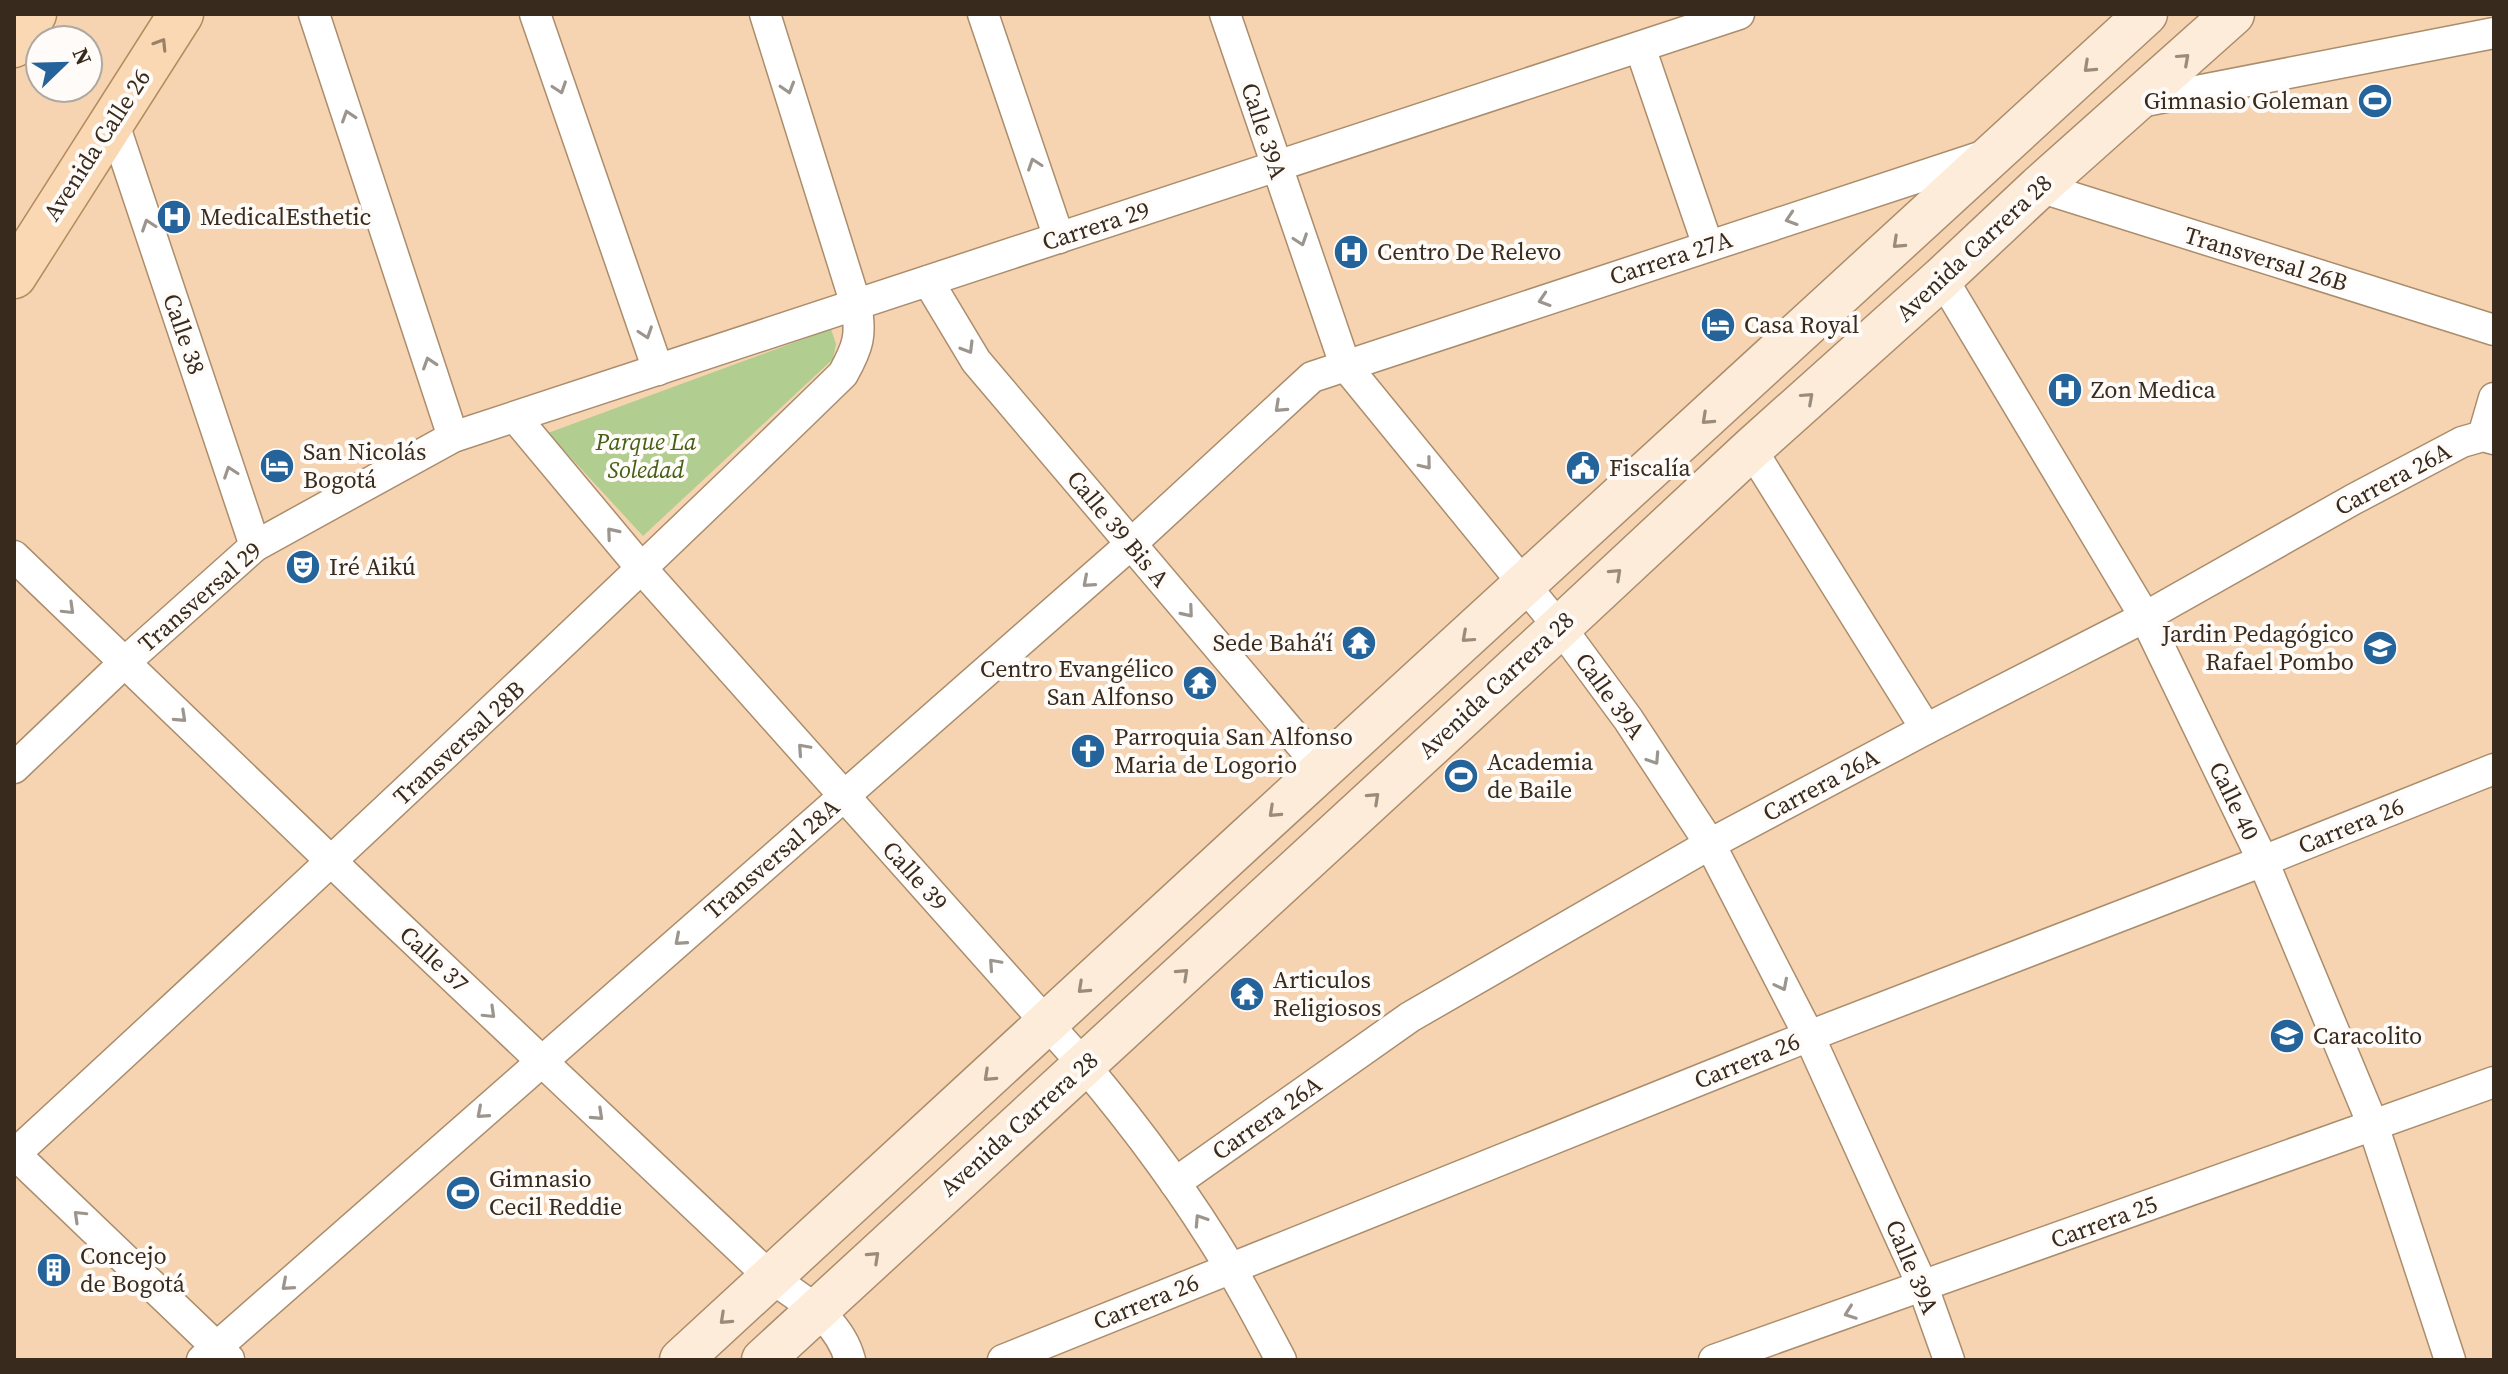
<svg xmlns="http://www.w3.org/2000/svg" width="2508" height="1374" viewBox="0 0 2508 1374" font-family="'Source Serif 4',serif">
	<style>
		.green { fill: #b1cd90 }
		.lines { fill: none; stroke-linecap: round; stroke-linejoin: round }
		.minor-casing { stroke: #ab8d6c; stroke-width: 33 }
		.secondary-casing { stroke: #ab8d6c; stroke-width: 45 }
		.primary-casing { stroke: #b48b5d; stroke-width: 47 }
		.minor { stroke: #fff; stroke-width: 30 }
		.secondary { stroke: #fcecd9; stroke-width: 42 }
		.primary { stroke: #fad8b3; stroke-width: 44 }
		.oneway { stroke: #998268 }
		.oneway2 { stroke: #9a8c7b }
		.oneway3 { stroke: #9c958e }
		.labels { text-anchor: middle; stroke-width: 8; stroke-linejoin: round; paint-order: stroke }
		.poi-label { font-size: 24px; fill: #382b1d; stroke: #fffbf8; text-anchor: start }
		.street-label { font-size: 24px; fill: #382b1d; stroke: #fffbf8 }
		.park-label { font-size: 24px; font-style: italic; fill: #446016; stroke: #fffbf8 }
	</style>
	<rect width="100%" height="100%" fill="#f6d4b2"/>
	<polygon class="green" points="831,329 836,344 833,359 643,536 548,433"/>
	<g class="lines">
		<g class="minor-casing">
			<g id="minor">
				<polyline points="314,14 453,437"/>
				<polyline points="535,14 658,370"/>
				<polyline points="983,14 1059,238"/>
				<polyline points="1225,14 1345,365 1572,643 1628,719 1710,844 1809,1036 1923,1287 1949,1360"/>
				<polyline points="1640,47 1708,246"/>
				<polyline points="2135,103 2494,33"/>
				<polyline points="113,121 255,546"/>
				<polyline points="2039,187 2494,330"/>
				<polyline points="1942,278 2145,617 2263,861 2373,1125 2450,1360"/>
				<polyline points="928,281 976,361 1321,768"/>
				<path d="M515 417 642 569 1084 1065C1138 1129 1188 1197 1231 1269 1249 1299 1265 1330 1281 1360"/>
				<polyline points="2483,436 2494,398"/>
				<polyline points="1751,449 1926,729"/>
				<path d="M14 556 385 913 770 1277C802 1300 839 1319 850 1360"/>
				<polyline points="14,768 124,663 255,546 453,437 1739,14"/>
				<polyline points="14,1153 229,1359"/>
				<path d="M15 1154C294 897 571 639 843 374 858 347 862 335 856 305L765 14"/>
				<polyline points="1175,1183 1410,1017 1710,844 1926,729 2145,617 2354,499 2462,442 2483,436 2494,439"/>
				<polyline points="202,1360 1131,544 1312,377 1989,154"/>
				<polyline points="1003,1360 1809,1036 2263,861 2494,769"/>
				<polyline points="1714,1360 2494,1082"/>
			</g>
		</g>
		<g class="secondary-casing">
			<g id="secondary">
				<path d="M681 1360C1167 909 1659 463 2146 14"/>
				<polyline points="763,1360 1560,627 1751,449 1942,278 2039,187 2233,14"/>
			</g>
		</g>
		<g class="primary-casing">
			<g id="primary">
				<polyline points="14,45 34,14"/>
				<polyline points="14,276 181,14"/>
			</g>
		</g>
		<use href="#minor" class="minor"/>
		<use href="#secondary" class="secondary"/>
		<use href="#primary" class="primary"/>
	</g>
	<defs><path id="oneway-chevron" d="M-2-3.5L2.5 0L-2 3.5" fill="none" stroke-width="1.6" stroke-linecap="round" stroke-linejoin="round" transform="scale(2)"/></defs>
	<use class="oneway" href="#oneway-chevron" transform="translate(161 44) rotate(-58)"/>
	<g class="oneway2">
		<use href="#oneway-chevron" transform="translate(2184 59) rotate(-42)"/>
		<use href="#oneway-chevron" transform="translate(2089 67) rotate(137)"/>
		<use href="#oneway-chevron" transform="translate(1898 243) rotate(137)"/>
		<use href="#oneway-chevron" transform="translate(1808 398) rotate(-42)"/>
		<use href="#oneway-chevron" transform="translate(1707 419) rotate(137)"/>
		<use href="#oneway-chevron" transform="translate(1616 574) rotate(-43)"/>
		<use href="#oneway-chevron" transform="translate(1467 637) rotate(138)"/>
		<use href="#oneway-chevron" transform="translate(1374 798) rotate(-43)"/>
		<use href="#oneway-chevron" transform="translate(1274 812) rotate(137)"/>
		<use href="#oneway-chevron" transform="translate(1183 974) rotate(-43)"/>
		<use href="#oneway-chevron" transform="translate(1083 988) rotate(137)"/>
		<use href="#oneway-chevron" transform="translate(989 1076) rotate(137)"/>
		<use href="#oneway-chevron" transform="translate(874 1257) rotate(-43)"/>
		<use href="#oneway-chevron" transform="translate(725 1319) rotate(137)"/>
	</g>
	<g class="oneway3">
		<use href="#oneway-chevron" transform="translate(560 88) rotate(71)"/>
		<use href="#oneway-chevron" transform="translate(788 88) rotate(73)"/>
		<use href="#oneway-chevron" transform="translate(348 116) rotate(-108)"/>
		<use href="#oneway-chevron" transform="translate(1034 164) rotate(-109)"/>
		<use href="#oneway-chevron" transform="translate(1791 219) rotate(162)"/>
		<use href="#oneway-chevron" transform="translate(148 225) rotate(-109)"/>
		<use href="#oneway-chevron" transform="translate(1301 240) rotate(71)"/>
		<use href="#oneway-chevron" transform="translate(1544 300) rotate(162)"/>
		<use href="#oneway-chevron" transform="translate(646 333) rotate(71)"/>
		<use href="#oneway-chevron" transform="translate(968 348) rotate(59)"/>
		<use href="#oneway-chevron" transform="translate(429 363) rotate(-108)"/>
		<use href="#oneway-chevron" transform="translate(1280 407) rotate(137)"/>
		<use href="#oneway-chevron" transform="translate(1426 464) rotate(51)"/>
		<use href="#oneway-chevron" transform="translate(230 472) rotate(-109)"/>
		<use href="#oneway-chevron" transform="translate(612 533) rotate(-130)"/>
		<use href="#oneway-chevron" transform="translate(1088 582) rotate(139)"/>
		<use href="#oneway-chevron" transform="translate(69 609) rotate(44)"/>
		<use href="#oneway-chevron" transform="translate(1188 612) rotate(50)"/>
		<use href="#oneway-chevron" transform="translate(181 717) rotate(43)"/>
		<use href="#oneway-chevron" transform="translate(803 749) rotate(-132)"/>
		<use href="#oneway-chevron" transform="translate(1654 759) rotate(57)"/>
		<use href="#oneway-chevron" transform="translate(680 940) rotate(139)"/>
		<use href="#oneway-chevron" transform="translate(994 964) rotate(-132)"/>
		<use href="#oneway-chevron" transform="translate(1782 985) rotate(63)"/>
		<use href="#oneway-chevron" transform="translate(490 1013) rotate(44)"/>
		<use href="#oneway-chevron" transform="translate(482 1113) rotate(139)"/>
		<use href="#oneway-chevron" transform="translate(598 1115) rotate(43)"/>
		<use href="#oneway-chevron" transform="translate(79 1216) rotate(-136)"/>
		<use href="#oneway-chevron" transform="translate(1200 1220) rotate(-123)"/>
		<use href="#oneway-chevron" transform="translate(287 1285) rotate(139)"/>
		<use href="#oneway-chevron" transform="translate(1850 1313) rotate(160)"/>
	</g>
	<defs>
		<g id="stadium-disc" transform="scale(1.8)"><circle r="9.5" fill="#25649a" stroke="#fffbf8"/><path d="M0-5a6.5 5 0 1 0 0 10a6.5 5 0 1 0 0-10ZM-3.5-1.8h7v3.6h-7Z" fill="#fff"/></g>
		<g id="hospital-disc" transform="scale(1.8)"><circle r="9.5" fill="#25649a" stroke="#fffbf8"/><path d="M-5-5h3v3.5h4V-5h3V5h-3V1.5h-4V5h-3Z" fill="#fff"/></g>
		<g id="hotel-disc" transform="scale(1.8)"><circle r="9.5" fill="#25649a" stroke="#fffbf8"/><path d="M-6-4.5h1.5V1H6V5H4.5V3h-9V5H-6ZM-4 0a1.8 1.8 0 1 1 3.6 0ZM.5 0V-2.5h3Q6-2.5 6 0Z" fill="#fff"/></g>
		<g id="civic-disc" transform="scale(1.8)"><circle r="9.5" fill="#25649a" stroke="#fffbf8"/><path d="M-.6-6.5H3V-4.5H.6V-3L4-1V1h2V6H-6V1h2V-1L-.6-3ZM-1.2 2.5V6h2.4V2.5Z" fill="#fff"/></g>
		<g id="theatre-disc" transform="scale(1.8)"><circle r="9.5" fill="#25649a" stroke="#fffbf8"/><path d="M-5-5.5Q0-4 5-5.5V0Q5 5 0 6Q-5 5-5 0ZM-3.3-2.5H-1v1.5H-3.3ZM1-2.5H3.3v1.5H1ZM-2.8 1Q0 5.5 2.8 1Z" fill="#fff"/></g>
		<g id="temple-disc" transform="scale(1.8)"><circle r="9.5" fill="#25649a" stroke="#fffbf8"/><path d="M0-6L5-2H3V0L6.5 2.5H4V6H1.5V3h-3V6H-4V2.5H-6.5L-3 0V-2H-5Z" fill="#fff"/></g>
		<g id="school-disc" transform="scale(1.8)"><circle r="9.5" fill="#25649a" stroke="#fffbf8"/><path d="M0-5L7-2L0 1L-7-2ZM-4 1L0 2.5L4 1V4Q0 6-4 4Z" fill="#fff"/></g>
		<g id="church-disc" transform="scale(1.8)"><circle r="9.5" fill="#25649a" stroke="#fffbf8"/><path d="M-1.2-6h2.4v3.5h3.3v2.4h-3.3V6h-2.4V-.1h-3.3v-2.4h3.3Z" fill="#fff"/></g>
		<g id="building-disc" transform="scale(1.8)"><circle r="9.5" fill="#25649a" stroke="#fffbf8"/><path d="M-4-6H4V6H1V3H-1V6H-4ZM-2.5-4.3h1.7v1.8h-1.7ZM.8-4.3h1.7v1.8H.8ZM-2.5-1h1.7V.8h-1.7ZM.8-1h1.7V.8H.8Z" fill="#fff"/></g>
	</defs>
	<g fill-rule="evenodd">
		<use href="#stadium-disc" x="2375" y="101"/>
		<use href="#hospital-disc" x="174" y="217"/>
		<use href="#hospital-disc" x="1351" y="252"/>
		<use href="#hotel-disc" x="1718" y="325"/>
		<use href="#hospital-disc" x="2065" y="390"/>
		<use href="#hotel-disc" x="277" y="466"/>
		<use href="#civic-disc" x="1583" y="468"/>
		<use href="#theatre-disc" x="303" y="567"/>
		<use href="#temple-disc" x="1359" y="643"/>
		<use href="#school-disc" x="2380" y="648"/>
		<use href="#temple-disc" x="1200" y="683"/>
		<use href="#church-disc" x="1088" y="751"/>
		<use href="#stadium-disc" x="1461" y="776"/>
		<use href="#temple-disc" x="1247" y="994"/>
		<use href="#school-disc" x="2287" y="1036"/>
		<use href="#stadium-disc" x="463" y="1193"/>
		<use href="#building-disc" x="54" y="1270"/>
	</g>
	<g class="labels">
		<g class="poi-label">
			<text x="2349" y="109" text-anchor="end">Gimnasio Goleman</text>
			<text x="200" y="225">MedicalEsthetic</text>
			<text x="1377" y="260">Centro De Relevo</text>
			<text x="1744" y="333">Casa Royal</text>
			<text x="2091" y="398">Zon Medica</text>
			<text x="303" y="460">San Nicolás<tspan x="303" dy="28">Bogotá</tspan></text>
			<text x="1609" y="476">Fiscalía</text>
			<text x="329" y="575">Iré Aikú</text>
			<text x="2354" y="642" text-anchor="end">Jardin Pedagógico<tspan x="2354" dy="28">Rafael Pombo</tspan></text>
			<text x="1333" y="651" text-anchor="end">Sede Bahá'í</text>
			<text x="1174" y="677" text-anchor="end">Centro Evangélico<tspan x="1174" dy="28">San Alfonso</tspan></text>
			<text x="1114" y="745">Parroquia San Alfonso<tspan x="1114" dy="28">Maria de Logorio</tspan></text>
			<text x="1487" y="770">Academia<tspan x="1487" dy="28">de Baile</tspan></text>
			<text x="1273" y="988">Articulos<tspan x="1273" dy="28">Religiosos</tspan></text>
			<text x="2313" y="1044">Caracolito</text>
			<text x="489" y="1187">Gimnasio<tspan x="489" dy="28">Cecil Reddie</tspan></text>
			<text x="80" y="1264">Concejo<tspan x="80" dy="28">de Bogotá</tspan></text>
		</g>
		<g class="street-label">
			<text transform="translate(1264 131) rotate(72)" y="8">Calle 39A</text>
			<text transform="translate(97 145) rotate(-57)" y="8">Avenida Calle 26</text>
			<text transform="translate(1096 226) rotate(-18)" y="8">Carrera 29</text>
			<text transform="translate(1974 248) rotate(-43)" y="8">Avenida Carrera 28</text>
			<text transform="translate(1671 258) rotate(-18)" y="8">Carrera 27A</text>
			<text transform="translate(2266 259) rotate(17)" y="8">Transversal 26B</text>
			<text transform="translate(184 334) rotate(71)" y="8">Calle 38</text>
			<text transform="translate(2393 479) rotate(-28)" y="8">Carrera 26A</text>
			<text transform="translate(1118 529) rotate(50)" y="8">Calle 39 Bis A</text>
			<text transform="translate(200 597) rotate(-41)" y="8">Transversal 29</text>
			<text transform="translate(1496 685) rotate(-43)" y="8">Avenida Carrera 28</text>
			<text transform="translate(1610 696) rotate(54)" y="8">Calle 39A</text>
			<text transform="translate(459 743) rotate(-43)" y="8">Transversal 28B</text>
			<text transform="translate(1821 785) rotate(-28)" y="8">Carrera 26A</text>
			<text transform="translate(2234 801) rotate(64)" y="8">Calle 40</text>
			<text transform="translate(2351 826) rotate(-22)" y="8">Carrera 26</text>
			<text transform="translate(772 859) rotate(-41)" y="8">Transversal 28A</text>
			<text transform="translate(915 876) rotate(48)" y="8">Calle 39</text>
			<text transform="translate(434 959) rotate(43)" y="8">Calle 37</text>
			<text transform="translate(1747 1061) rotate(-22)" y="8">Carrera 26</text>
			<text transform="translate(1267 1118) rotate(-35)" y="8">Carrera 26A</text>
			<text transform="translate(1019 1124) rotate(-42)" y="8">Avenida Carrera 28</text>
			<text transform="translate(2104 1222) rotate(-20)" y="8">Carrera 25</text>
			<text transform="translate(1912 1267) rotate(67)" y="8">Calle 39A</text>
			<text transform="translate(1146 1302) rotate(-22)" y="8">Carrera 26</text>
		</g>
		<g class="park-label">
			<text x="646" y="450">Parque La<tspan x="646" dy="28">Soledad</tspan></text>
		</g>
	</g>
	<rect width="2508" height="1374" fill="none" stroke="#382b1d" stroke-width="32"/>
	<g transform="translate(64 64) rotate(67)"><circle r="38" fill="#fffbf8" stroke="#afa8a0" stroke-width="2"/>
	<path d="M0-6L14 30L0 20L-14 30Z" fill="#25649a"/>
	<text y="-12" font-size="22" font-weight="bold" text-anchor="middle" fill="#382b1d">N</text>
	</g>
</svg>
